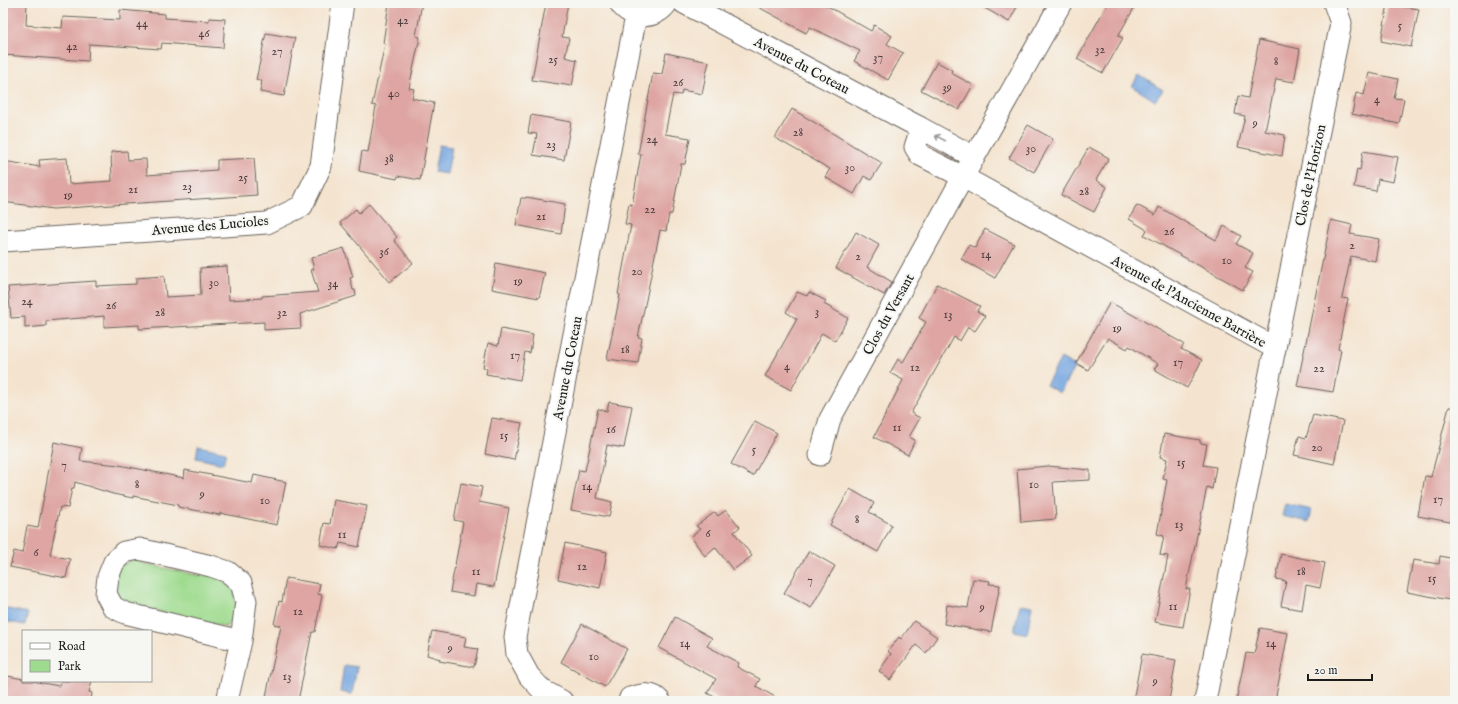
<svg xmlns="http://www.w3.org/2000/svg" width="1458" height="704" viewBox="0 0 1458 704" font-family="'IM FELL English',serif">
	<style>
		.green { fill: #9fdb8f; stroke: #5e7c56 }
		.water { fill: #75a5df; stroke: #48607e }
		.building { fill: #dea5a2 }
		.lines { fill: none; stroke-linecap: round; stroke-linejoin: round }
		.minor-casing { stroke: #68625b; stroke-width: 23 }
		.minor { stroke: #fff; stroke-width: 21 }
		.oneway { stroke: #999 }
		.labels { text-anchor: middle; stroke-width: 4; stroke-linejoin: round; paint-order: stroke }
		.number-label { font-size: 12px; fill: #4c3e3e }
		.street-label { font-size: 14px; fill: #1c1c1c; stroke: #f6f6f2 }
	</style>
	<rect width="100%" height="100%" fill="#f6f6f2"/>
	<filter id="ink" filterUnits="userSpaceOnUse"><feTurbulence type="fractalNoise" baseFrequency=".025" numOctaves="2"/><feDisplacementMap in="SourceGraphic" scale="8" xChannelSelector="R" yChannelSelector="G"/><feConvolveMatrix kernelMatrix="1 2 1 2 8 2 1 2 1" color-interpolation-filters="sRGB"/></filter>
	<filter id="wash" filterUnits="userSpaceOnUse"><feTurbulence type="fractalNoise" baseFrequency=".012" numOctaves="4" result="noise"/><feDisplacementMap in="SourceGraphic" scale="16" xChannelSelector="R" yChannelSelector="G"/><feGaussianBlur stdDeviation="0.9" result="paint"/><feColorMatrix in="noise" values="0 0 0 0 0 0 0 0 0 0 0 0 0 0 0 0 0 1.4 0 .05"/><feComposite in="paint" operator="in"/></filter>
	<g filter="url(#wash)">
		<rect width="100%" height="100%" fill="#f4e4cf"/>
		<polygon class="green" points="141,556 141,563 201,576 204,570 214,574 234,589 236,611 226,627 121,603 113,592 119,566"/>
		<g class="water">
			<polygon points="1139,75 1163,90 1155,101 1132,86"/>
			<polygon points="439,145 452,147 447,174 434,172"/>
			<polygon points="1061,358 1075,366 1060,393 1046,385"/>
			<polygon points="198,446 226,452 223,464 196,458"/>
			<polygon points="1285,504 1312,510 1309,522 1282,516"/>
			<polygon points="1020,604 1032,606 1027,634 1014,631"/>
			<polygon points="3,608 28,613 25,625 3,621"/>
			<polygon points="344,665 357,667 352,694 340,692"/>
		</g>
		<g id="blocks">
			<g class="building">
				<polygon points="3,3 27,3 26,25 62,28 63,17 120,20 120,10 165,14 165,18 209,21 209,18 225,19 223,48 162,43 161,49 89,44 88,61 3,55"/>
				<polygon points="389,3 422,3 416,36 420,37 409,88 414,89 412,98 434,103 420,180 398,176 397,179 359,171 362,151 368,152 376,106 372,105 385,44 383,43"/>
				<polygon points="546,3 568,3 562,37 569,38 565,57 577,60 572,86 532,80"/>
				<polygon points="751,3 822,3 871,31 874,25 892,36 887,44 903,53 888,80 854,61 860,51 810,27 806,33"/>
				<polygon points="976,3 1019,3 1009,22"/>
				<polygon points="1108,3 1137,3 1118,36 1123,38 1103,73 1077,59"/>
				<polygon points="1388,4 1419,9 1411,47 1381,41"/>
				<polygon points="266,33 295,38 284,96 260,92 262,81 256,80"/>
				<polygon points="1259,40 1300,49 1294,82 1276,79 1265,131 1285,135 1282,156 1238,147 1245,116 1235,114 1238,96 1248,98"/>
				<polygon points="666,53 709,62 706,74 702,94 682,90 681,95 673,94 665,134 690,138 685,164 681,164 672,214 669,214 666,231 660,230 646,300 638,337 642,338 638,363 607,359 620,295 618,294 631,225 625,224 629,204 632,205 641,154 638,154 653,73 662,74"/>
				<polygon points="937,62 952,70 951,73 973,85 959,110 921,90"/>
				<polygon points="1369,73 1398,79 1394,98 1404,99 1399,124 1352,114 1356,93 1364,95"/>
				<polygon points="792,109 882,163 871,180 864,176 854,194 825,177 830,169 775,138"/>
				<polygon points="531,115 571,122 564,160 533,155 537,134 528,133"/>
				<polygon points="1028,125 1053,139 1034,172 1009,158"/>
				<polygon points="1089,147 1109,158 1096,180 1107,187 1094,212 1061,195"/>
				<polygon points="127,151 128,160 146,159 147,175 217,170 217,160 254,158 257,195 53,209 3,202 3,161 40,167 39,160 67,158 69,184 112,181 111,152"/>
				<polygon points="1363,151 1398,157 1393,182 1378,179 1376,191 1354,187 1357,169 1360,170"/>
				<polygon points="526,197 565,204 561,234 516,225 521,198 526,198"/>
				<polygon points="369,204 397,237 394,240 413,263 390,282 340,223 356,209 359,213"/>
				<polygon points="1137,205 1155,215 1159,207 1216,240 1224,226 1241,236 1236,244 1253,253 1245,268 1253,272 1243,290 1144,235 1147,230 1129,219"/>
				<polygon points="1331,220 1352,225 1350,234 1379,239 1375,261 1351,256 1342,298 1348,299 1338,349 1341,350 1333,392 1297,386"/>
				<polygon points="985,229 1014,244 995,278 961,259 969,245 975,248"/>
				<polygon points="856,232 879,245 867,267 892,282 884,295 836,268"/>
				<polygon points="344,248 353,277 350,278 353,290 355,290 356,296 300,314 301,328 264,330 264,322 139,329 139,325 104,327 104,316 46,321 46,326 25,328 25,317 11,318 8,287 96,281 96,286 136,284 136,278 164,276 166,297 201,295 200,268 227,266 229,300 262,298 262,296 318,292 311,270 314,269 311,258"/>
				<polygon points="496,263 545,273 539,298 492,289"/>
				<polygon points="937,284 980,306 977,311 985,316 975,331 968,327 960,341 954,337 911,413 920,418 909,437 915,440 908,455 874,437 903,380 890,373 898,359 903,362 926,322 919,318"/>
				<polygon points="797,292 807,296 809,292 826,301 824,304 848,318 835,341 822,333 791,390 765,376 797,319 786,312"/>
				<polygon points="1110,302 1184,344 1181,349 1202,360 1187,388 1154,369 1158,364 1129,346 1127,349 1108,338 1088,370 1076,363"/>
				<polygon points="501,329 533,335 530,353 525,352 520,380 486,374 487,369 483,367 488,343 498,346"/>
				<polygon points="609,402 632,406 624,448 607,445 597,498 612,502 609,517 571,510 579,470 585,471 598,409 607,411"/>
				<polygon points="1449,407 1455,407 1455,523 1418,516 1425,476 1431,477"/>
				<polygon points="1313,415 1343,421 1334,464 1294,455 1299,436 1306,438"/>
				<polygon points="492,418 522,423 514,460 485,454"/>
				<polygon points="755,421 777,433 753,476 731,464"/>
				<polygon points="1164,434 1200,440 1200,443 1207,444 1203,465 1216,467 1212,489 1207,487 1186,589 1190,589 1183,627 1155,622 1168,556 1160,555 1164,536 1157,534 1167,480 1163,479 1167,459 1160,457"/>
				<polygon points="54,442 82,448 80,461 119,465 184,478 185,470 252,483 254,475 286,482 277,525 220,513 220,515 178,507 178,505 133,496 133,498 113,494 75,482 74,488 72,488 68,508 60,507 50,555 70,559 66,578 10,567 14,551 22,553 27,526 38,528"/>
				<polygon points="1048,466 1090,470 1090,480 1053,482 1056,519 1021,522 1017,469"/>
				<polygon points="461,483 482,487 479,502 509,508 494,587 476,584 474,596 450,592 463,522 454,520"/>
				<polygon points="850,489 874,503 869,512 892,525 878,552 830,525"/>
				<polygon points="334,500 367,506 359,547 340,543 338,549 320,545 324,523 330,524"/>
				<polygon points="726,510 740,527 734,532 752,556 733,570 715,547 705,556 691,537 700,529 696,526 715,512 718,516"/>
				<polygon points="565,543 607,552 600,588 558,579"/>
				<polygon points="809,551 835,566 811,608 784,593"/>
				<polygon points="1281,554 1325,563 1320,588 1306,585 1302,610 1281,606 1286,581 1276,579"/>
				<polygon points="1440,556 1455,559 1455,601 1407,592 1413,560 1439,564"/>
				<polygon points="286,578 320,584 318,594 322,595 315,632 312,632 298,701 265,701 281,626 274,624 279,601 282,602"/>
				<polygon points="973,579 990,581 989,584 1000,585 991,632 944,624 947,605 968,608"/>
				<polygon points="675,617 712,638 707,646 739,663 737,667 760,679 756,686 782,701 722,701 707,693 716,679 659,648"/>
				<polygon points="914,621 937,637 926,653 916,645 890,680 879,671 891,654 888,651 899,637 901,639"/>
				<polygon points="582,624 627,649 605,687 561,662"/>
				<polygon points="1260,628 1288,633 1275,701 1236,701 1246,653 1254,654"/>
				<polygon points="432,631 466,637 464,647 478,649 474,667 439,661 440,659 427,655"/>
				<polygon points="1142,654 1176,660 1169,701 1133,701"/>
				<polygon points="3,675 23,679 23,681 32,681 59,686 61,681 92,681 89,692 92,693 91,701 15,701 3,699"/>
			</g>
		</g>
	</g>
	<g filter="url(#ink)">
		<use href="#blocks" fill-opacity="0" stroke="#68625b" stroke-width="1"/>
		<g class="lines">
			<g class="minor-casing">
				<g id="minor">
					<path d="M620 3C631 20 656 20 667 3"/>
					<polyline points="684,3 919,127"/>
					<polyline points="1061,3 963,177 1275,348 1205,701"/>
					<polyline points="3,241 267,223 302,206 321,166 343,3"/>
					<polyline points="1275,348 1341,23 1334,3"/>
					<polyline points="820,455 830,419 963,177 920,155 915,147 919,135 919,127 974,157"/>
					<polyline points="227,701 241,641 246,601 241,583 228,572 211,566 139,549 124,552 114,562 108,577 106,594 113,607 125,613 241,641"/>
					<polyline points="562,701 542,690 529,676 517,654 515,637 636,16"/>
					<path d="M629 701 630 698C641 695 652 691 660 701"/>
				</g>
			</g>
			<use href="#minor" class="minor"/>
		</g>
		<defs><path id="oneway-shaft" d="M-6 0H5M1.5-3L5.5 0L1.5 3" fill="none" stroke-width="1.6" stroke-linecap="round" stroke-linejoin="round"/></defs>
		<use class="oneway" href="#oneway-shaft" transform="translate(940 138) rotate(-152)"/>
	</g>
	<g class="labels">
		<g class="number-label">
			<text x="403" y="24">42</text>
			<text x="142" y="27">44</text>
			<text x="1400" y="29">5</text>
			<text x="204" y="37">46</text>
			<text x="72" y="50">42</text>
			<text x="1100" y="53">32</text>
			<text x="277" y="55">27</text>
			<text x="878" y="61">37</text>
			<text x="553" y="63">25</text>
			<text x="1276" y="65">8</text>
			<text x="678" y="86">26</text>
			<text x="947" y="91">39</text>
			<text x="394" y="97">40</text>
			<text x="1377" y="103">4</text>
			<text x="1255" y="127">9</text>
			<text x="798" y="136">28</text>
			<text x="652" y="143">24</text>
			<text x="551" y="148">23</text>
			<text x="1031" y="152">30</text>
			<text x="389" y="162">38</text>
			<text x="850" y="171">30</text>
			<text x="243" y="181">25</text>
			<text x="187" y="190">23</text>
			<text x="133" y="193">21</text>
			<text x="1084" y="195">28</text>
			<text x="68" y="199">19</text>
			<text x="650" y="213">22</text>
			<text x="541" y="220">21</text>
			<text x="1169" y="235">26</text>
			<text x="1352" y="249">2</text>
			<text x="384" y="255">36</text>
			<text x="986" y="258">14</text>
			<text x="858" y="260">2</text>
			<text x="1227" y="264">10</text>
			<text x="637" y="275">20</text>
			<text x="518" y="285">19</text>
			<text x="214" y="286">30</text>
			<text x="333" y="287">34</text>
			<text x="27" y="305">24</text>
			<text x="111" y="309">26</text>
			<text x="1329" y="312">1</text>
			<text x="817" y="315">3</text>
			<text x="160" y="316">28</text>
			<text x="282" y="316">32</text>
			<text x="948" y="318">13</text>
			<text x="1117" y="332">19</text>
			<text x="625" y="353">18</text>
			<text x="515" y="359">17</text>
			<text x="1178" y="366">17</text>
			<text x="787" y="370">4</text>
			<text x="915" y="371">12</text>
			<text x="1319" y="372">22</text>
			<text x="897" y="431">11</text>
			<text x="611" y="433">16</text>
			<text x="504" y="439">15</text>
			<text x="1317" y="451">20</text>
			<text x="754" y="453">5</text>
			<text x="1181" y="466">15</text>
			<text x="64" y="469">7</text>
			<text x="137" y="488">8</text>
			<text x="1034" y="488">10</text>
			<text x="587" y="490">14</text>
			<text x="202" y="498">9</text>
			<text x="1438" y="503">17</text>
			<text x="265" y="504">10</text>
			<text x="857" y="523">8</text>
			<text x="1179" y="528">13</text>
			<text x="708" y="537">6</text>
			<text x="342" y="538">11</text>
			<text x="36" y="556">6</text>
			<text x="582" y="570">12</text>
			<text x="476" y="575">11</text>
			<text x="1301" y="575">18</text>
			<text x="1432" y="582">15</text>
			<text x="810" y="584">7</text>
			<text x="1173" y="610">11</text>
			<text x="982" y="611">9</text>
			<text x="298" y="615">12</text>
			<text x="685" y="647">14</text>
			<text x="1271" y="647">14</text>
			<text x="450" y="652">9</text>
			<text x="594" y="660">10</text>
			<text x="287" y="680">13</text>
			<text x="1155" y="685">9</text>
		</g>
		<g class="street-label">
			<text transform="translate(802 65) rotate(28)" y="5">Avenue du Coteau</text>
			<text transform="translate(1310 175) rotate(-78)" y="5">Clos de l'Horizon</text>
			<text transform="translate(210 225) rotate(-5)" y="5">Avenue des Lucioles</text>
			<text transform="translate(1189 301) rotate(29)" y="5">Avenue de l'Ancienne Barrière</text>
			<text transform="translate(888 314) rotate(-61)" y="5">Clos du Versant</text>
			<text transform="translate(567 368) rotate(-79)" y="5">Avenue du Coteau</text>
		</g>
	</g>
	<rect width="1458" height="704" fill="none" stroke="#f6f6f2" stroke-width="16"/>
	<rect x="22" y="630" width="130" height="52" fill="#f6f6f2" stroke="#9f9f9c"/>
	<rect x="30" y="643" width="20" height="6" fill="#ffffff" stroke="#9f9f9c"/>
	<text x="58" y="650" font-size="12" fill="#1c1c1c">Road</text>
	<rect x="30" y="660" width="20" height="12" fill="#9fdb8f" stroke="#9f9f9c"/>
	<text x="58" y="670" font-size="12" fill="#1c1c1c">Park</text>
	<path d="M1308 674v6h64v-6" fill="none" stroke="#1c1c1c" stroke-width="2"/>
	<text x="1314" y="674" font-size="12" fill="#1c1c1c" stroke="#f6f6f2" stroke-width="3" paint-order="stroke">20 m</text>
</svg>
